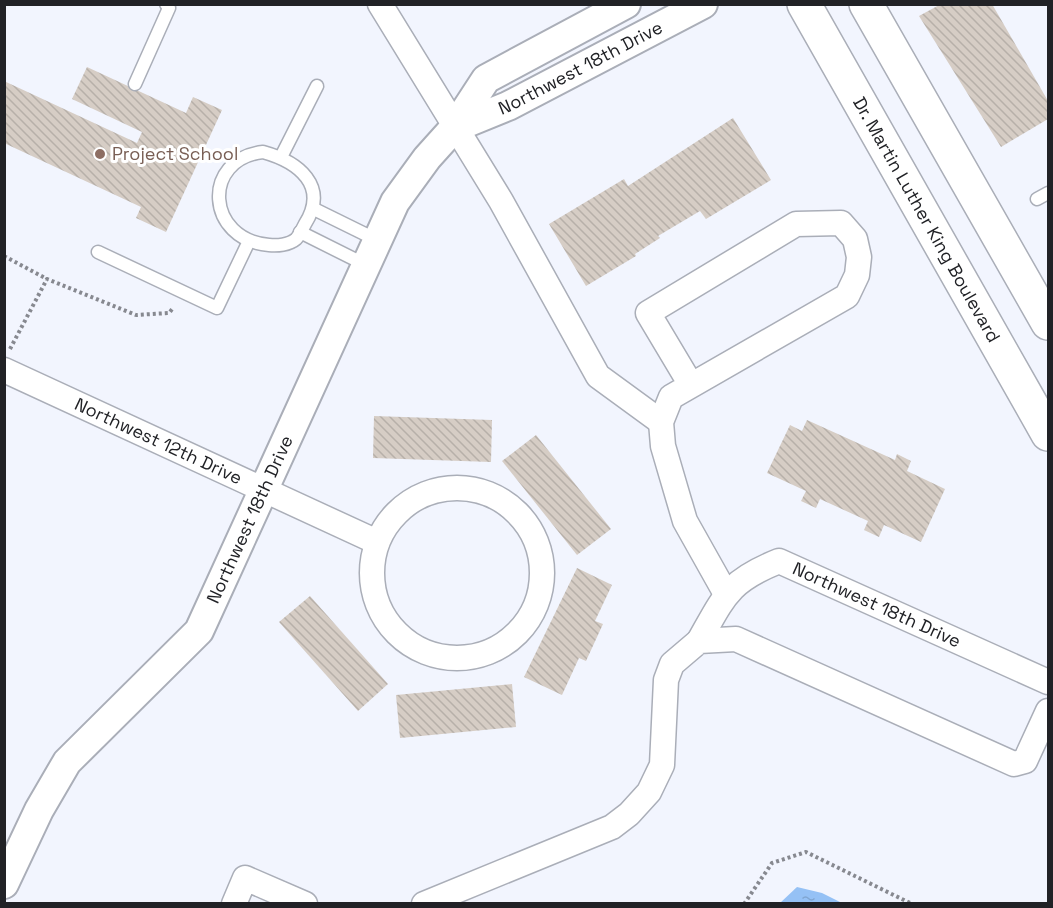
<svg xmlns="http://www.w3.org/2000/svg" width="1053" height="908" viewBox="0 0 1053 908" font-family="'Space Grotesk',sans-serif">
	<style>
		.water { fill: url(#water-ripples) }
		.building { fill: url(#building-back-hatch) }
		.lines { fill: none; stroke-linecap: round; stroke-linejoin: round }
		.service-casing { stroke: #aaaeb8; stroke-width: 15 }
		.minor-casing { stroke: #aaaeb8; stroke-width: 27 }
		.tertiary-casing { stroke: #aaaeb8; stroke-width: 32 }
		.secondary-casing { stroke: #aaaeb8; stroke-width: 36 }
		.path { stroke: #878990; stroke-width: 4; stroke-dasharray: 3 3; stroke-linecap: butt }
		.service { stroke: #fff; stroke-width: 12 }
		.minor { stroke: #fff; stroke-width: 24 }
		.tertiary { stroke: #fff; stroke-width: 28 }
		.secondary { stroke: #fff; stroke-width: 33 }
		.education-dot { fill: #8d6e63; stroke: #fff; stroke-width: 2 }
		.labels { text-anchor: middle; stroke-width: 6; stroke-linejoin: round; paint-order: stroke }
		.street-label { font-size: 18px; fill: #212226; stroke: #fff }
		.education-label { font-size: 18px; fill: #785e54; stroke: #fff; text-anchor: start }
	</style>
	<defs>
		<pattern id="water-ripples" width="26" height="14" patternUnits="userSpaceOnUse" patternTransform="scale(1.5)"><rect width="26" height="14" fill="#95c1f5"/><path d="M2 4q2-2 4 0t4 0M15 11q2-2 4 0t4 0" fill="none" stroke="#80a6d2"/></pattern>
		<pattern id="building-back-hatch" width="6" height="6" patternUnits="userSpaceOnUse" patternTransform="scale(1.5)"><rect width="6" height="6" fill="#d6cdc5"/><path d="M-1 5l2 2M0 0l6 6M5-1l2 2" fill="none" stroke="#b7b0a9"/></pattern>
	</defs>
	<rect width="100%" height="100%" fill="#f2f5fe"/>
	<polygon class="water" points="797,887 822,893 842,903 780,903"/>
	<g class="building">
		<polygon points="941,4 992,4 1048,101 1048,119 1001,147 919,16"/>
		<polygon points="87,67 186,113 193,97 222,110 166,232 136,218 141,207 4,143 4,81 137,143 142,132 72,99"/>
		<polygon points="733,118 771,180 706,219 700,211 658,236 660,238 635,254 636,256 586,286 549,224 624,179 628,186"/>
		<polygon points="374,416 492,420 491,462 373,458"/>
		<polygon points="807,420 895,460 897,454 911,461 907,471 945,489 921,542 884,525 879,537 864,530 868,521 820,499 816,508 801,501 806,491 767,473 790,425 802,431"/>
		<polygon points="536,435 611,529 577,555 502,461"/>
		<polygon points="577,568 612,585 595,621 603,624 586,661 579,658 562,695 524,677"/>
		<polygon points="310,596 388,684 358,711 279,622"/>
		<polygon points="512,684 516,727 400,738 396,695"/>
	</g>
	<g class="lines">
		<g class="service-casing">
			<g id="service">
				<polyline points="135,84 169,8 166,4"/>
				<path d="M263 152C299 162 329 186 305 224 303 228 299 236 296 239 289 245 277 246 269 245 206 240 201 159 263 152Z"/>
				<polyline points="281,157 317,86"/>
				<polyline points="1037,199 1048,193"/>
				<polyline points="314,209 377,240"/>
				<polyline points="300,232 366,265"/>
				<polyline points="98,252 217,308 249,241"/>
			</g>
		</g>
		<g class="minor-casing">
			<g id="minor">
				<polyline points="380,4 501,201 598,376 661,422"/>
				<path id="s1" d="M4 370 377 542"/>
				<polyline points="691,385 648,313 796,224 841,223 855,239 859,257 857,275 847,296 671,397 661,422 663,446 685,521 726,594"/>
				<circle cx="457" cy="573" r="85"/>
				<path id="s2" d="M699 641C725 595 729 581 779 561L1048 682"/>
				<polyline points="234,904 245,878 305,904"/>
				<polyline points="424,904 612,827 629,814 649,792 662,765 666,680 672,664 699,641 736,639 1014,764 1025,761 1048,711"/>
			</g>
		</g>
		<g class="tertiary-casing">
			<g id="tertiary">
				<path id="s3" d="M454 128 508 106 703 4"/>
				<path id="s4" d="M4 884 39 810 67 762 199 631 395 202 427 158 454 128 486 79 626 4"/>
			</g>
		</g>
		<g class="secondary-casing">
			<g id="secondary">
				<path id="s5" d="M804 4 1048 434"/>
				<polyline points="866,4 1048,323"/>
			</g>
		</g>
		<g class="path">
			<polyline points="4,256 47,279"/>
			<polyline points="10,349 47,279 136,315 169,313 173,308"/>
			<polyline points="744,904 772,863 806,852 912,904"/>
		</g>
		<use href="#service" class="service"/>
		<use href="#minor" class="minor"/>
		<use href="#tertiary" class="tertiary"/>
		<use href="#secondary" class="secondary"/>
	</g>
	<circle class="education-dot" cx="100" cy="154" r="6"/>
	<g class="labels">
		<g class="street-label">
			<text dy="6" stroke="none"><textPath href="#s3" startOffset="140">Northwest 18th Drive</textPath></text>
			<text dy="6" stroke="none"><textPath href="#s5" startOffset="248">Dr. Martin Luther King Boulevard</textPath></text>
			<text dy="6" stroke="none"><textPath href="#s1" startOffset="170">Northwest 12th Drive</textPath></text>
			<text dy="6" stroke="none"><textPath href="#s4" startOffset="446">Northwest 18th Drive</textPath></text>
			<text dy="6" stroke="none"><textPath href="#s2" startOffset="224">Northwest 18th Drive</textPath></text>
		</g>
		<g class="education-label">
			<text x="112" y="160">Project School</text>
		</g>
	</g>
	<rect width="1053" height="908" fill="none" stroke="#212226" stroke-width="12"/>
</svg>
